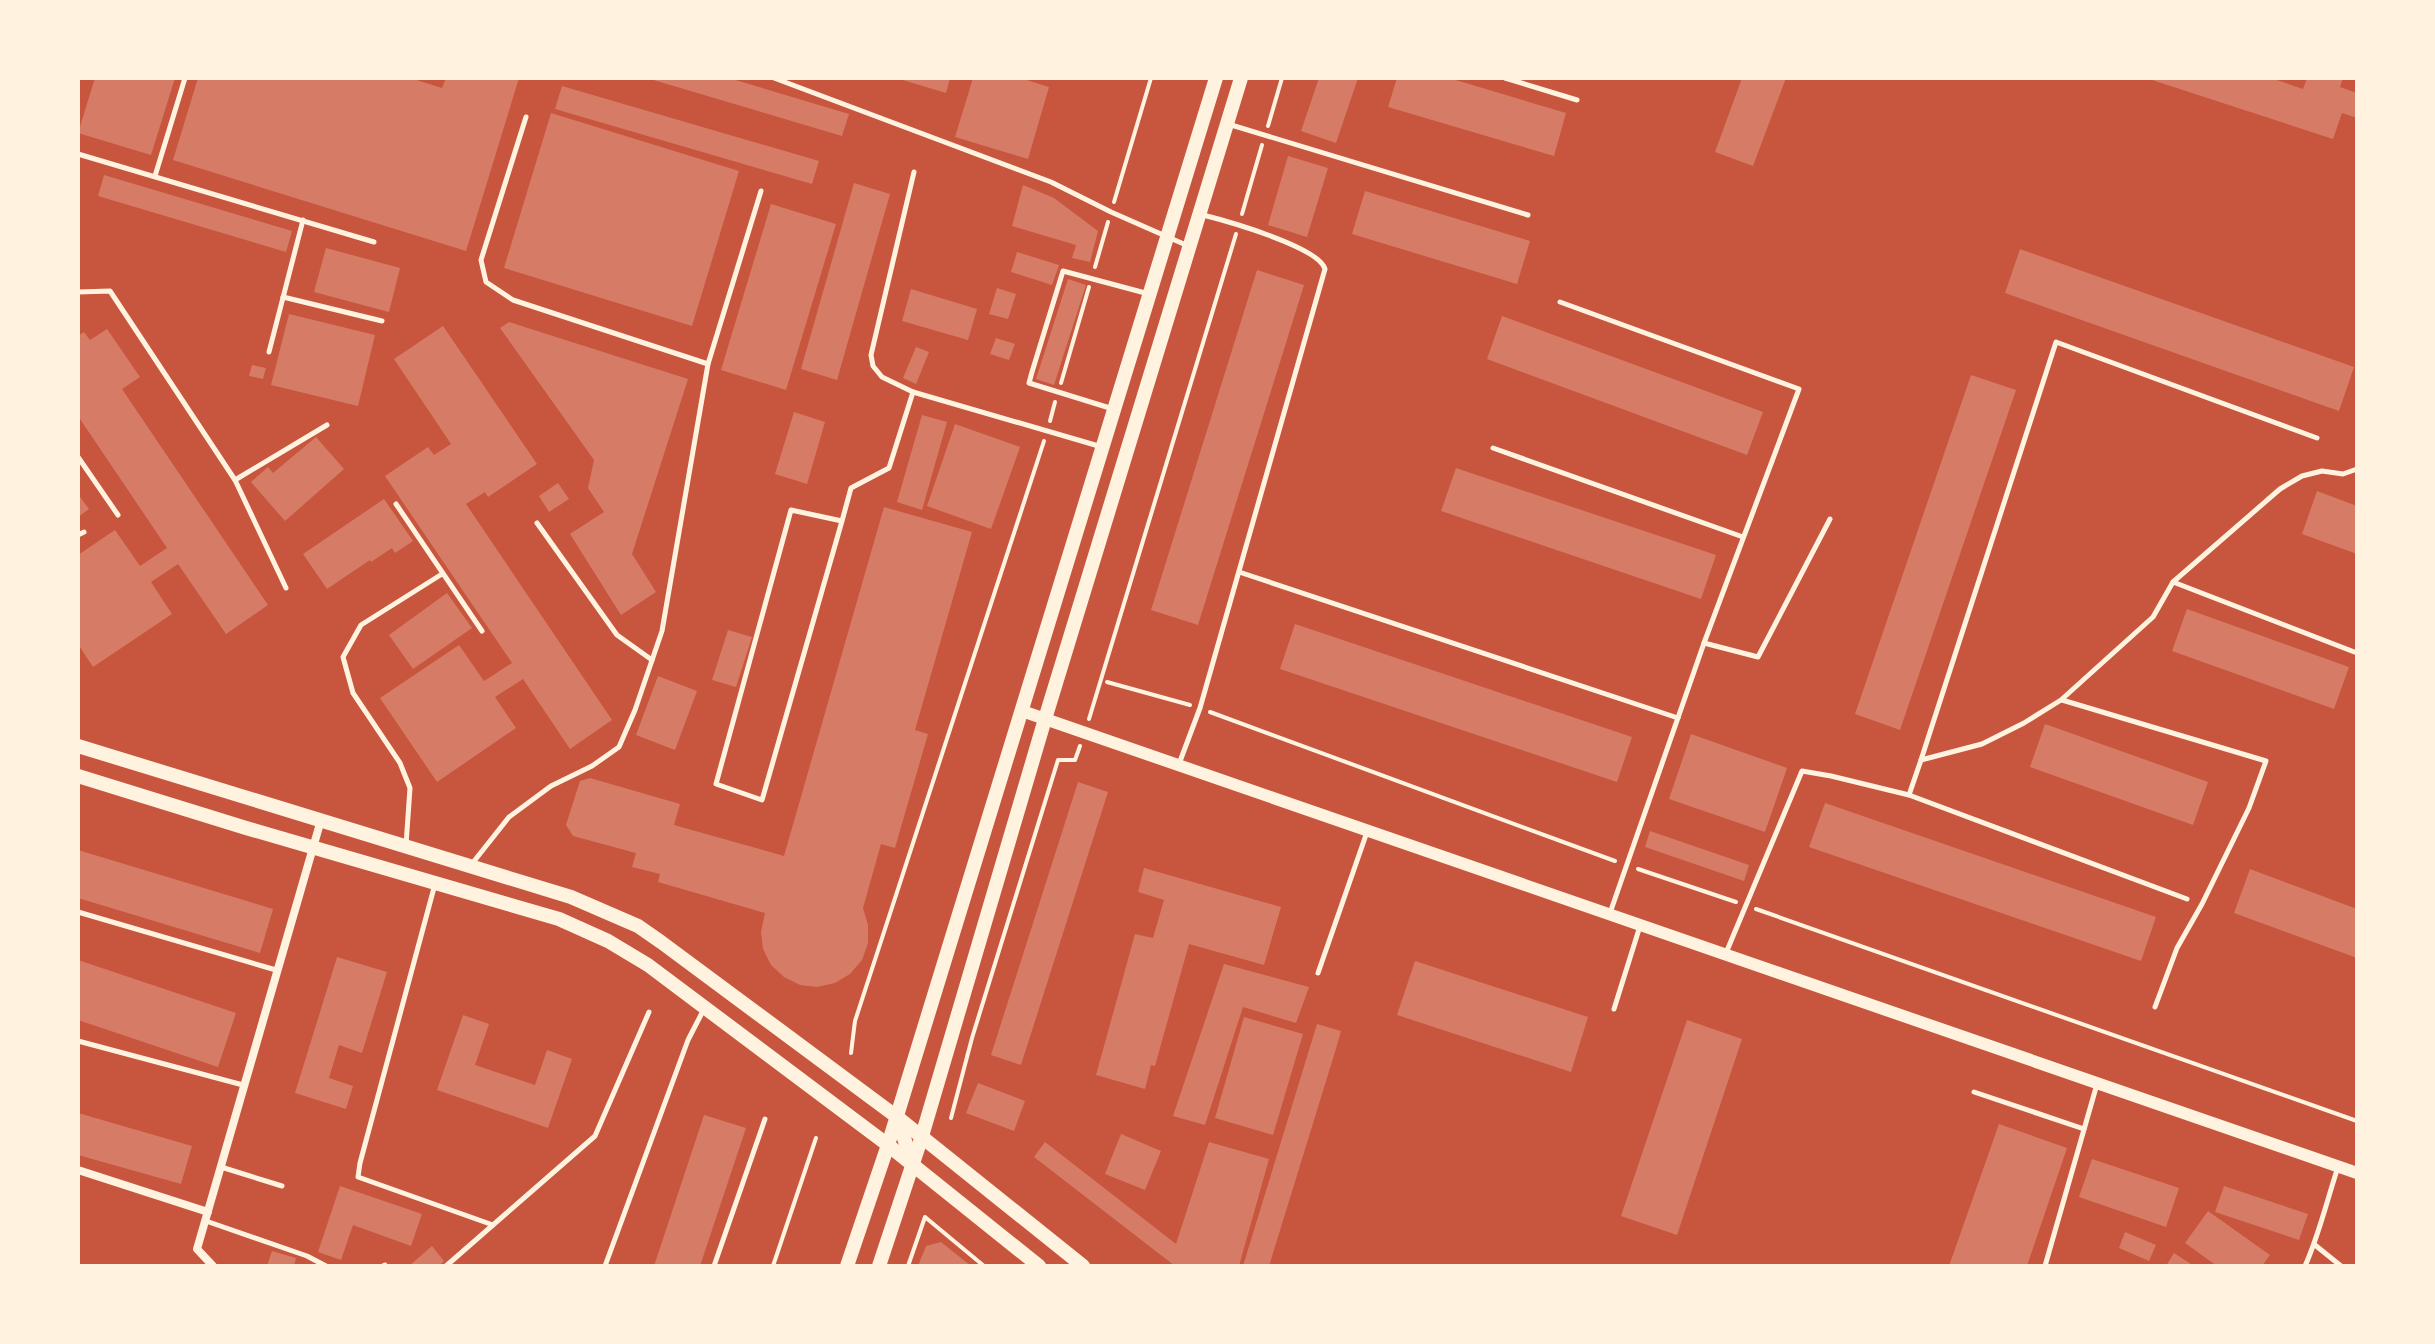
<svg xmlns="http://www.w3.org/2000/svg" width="2435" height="1344" viewBox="0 0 2435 1344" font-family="Ubuntu,sans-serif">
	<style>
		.building { fill: #d67c66 }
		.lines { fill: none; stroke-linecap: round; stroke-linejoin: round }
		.path { stroke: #fff3e0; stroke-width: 4 }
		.service { stroke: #fff3e0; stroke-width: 5 }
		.minor { stroke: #fff3e0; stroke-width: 8 }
		.tertiary { stroke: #fff3e0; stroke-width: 12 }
		.secondary { stroke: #fff3e0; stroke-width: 14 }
	</style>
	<rect width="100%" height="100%" fill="#c8553d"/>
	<g class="building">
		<polygon points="95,78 175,78 151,155 78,133"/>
		<polygon points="198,78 410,78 442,88 446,78 519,78 466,251 173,160"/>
		<polygon points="729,78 849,114 842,136 650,79"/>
		<polygon points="896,78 950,78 946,93"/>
		<polygon points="973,78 1020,78 1049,87 1028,159 955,137"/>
		<polygon points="1319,78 1358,78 1336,143 1301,131"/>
		<polygon points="1397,78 1449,78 1566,113 1554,156 1388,107"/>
		<polygon points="1742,78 1786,78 1753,166 1715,152"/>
		<polygon points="2271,78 2303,89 2307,78 2343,78 2340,87 2357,93 2357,118 2342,113 2333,139 2149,79"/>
		<polygon points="562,86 819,161 812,184 555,109"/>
		<polygon points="551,113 739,171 692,326 504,268"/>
		<polygon points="1288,156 1328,168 1307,237 1268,225"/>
		<polygon points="104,175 292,231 286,252 98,196"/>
		<polygon points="854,183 890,194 837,380 801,369"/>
		<polygon points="1023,185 1054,198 1098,231 1090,262 1072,258 1076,245 1012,226"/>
		<polygon points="1365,191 1530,241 1517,284 1352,234"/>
		<polygon points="771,204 836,224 786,390 721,370"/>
		<polygon points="326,248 400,268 389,312 314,292"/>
		<polygon points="2020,249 2354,367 2339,411 2005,293"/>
		<polygon points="1017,252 1059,265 1052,285 1011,272"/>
		<polygon points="1257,270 1304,285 1198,625 1151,610"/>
		<polygon points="1068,279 1086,285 1054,385 1036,379"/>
		<polygon points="997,288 1016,294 1008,319 989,314"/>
		<polygon points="911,289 977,309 968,340 902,321"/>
		<polygon points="289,314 375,335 358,406 271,385"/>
		<polygon points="1502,316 1763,412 1747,455 1487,359"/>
		<polygon points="509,322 688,379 632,554 656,592 621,615 570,534 604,512 588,488 594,460 500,328"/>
		<polygon points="443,326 537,464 488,497 485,492 466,504 612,720 570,749 523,679 495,697 516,728 437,782 380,698 459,645 484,681 512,663 385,476 428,447 434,455 451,444 394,359"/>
		<polygon points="107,329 140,377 122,389 268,605 226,634 178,564 151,582 172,614 93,667 78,644 78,555 115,530 140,566 167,548 78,416 78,336 84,332 90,340"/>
		<polygon points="996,338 1015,344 1009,360 990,354"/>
		<polygon points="916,347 929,352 916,384 903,378"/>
		<polygon points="252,365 266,368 263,379 249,376"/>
		<polygon points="1971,375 2016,390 1900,730 1855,714"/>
		<polygon points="794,412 825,422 807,484 775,474"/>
		<polygon points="922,415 947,422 922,510 897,502"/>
		<polygon points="955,424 1020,447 991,529 927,506"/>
		<polygon points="316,437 344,469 285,521 251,482 268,467 273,473"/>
		<polygon points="1456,468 1716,555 1701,599 1441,511"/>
		<polygon points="558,483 569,499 549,512 539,496"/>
		<polygon points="2317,491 2357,506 2357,554 2302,534"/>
		<polygon points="78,494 89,509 78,517"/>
		<polygon points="384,499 413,541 395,553 392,548 371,562 370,560 327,589 303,554"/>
		<polygon points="884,507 972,532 915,730 928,734 895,848 881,844 863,908 868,925 868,943 862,960 850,974 835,983 817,987 800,985 784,977 771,965 763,949 761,932 765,913 658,882 660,874 632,867 636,853 573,836 566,825 580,781 590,778 680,804 674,825 784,856"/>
		<polygon points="447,593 472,628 413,669 389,635"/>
		<polygon points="2187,609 2349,667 2334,709 2172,651"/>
		<polygon points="1295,624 1632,737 1617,782 1280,669"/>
		<polygon points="728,630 752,637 736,687 712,680"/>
		<polygon points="658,676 697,691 675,750 636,735"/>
		<polygon points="2045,724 2208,782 2193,825 2030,767"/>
		<polygon points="1691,734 1787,768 1765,832 1669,799"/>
		<polygon points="1078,782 1108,792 1021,1065 991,1055"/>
		<polygon points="1825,803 2156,917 2141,961 1809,847"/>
		<polygon points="1650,831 1749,865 1744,881 1645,847"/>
		<polygon points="78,850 273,909 260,953 78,898"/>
		<polygon points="1144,868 1281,907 1264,965 1189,944 1155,1066 1151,1065 1145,1089 1096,1075 1135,934 1153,938 1164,900 1138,892"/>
		<polygon points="2250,869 2357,909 2357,958 2234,913"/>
		<polygon points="337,957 387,972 362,1053 339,1045 329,1078 353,1086 346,1109 295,1093"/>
		<polygon points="78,960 236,1013 218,1067 78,1020"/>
		<polygon points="1415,961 1588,1017 1571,1072 1397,1015"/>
		<polygon points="1224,964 1309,987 1296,1023 1243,1007 1205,1125 1173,1116"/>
		<polygon points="463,1015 489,1024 475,1065 535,1085 547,1050 572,1059 548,1128 437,1090"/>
		<polygon points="1244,1017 1303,1034 1273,1135 1215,1118"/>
		<polygon points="1687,1020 1742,1039 1677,1235 1621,1216"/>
		<polygon points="1317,1024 1341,1031 1335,1052 1269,1266 1243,1266"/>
		<polygon points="978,1083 1025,1101 1014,1131 966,1113"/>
		<polygon points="78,1113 192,1146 181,1184 78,1155"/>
		<polygon points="704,1115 746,1128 700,1266 654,1266"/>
		<polygon points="1999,1124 2067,1148 2027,1266 1949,1266"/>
		<polygon points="1121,1134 1161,1151 1145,1190 1105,1174"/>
		<polygon points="1045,1142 1176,1244 1209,1142 1269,1159 1239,1266 1175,1266 1034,1157"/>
		<polygon points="2092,1159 2179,1188 2166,1227 2079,1197"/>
		<polygon points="340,1186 422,1214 411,1246 353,1225 341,1260 318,1252"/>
		<polygon points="2224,1186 2308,1214 2299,1240 2215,1212"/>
		<polygon points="2208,1211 2270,1255 2262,1266 2217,1266 2185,1243"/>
		<polygon points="2125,1232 2156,1245 2149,1261 2119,1248"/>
		<polygon points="941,1242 971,1266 918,1266 926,1246"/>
		<polygon points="432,1246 444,1261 439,1266 409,1266"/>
		<polygon points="272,1251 296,1258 294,1266 267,1266"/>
		<polygon points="2174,1253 2194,1266 2166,1266"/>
	</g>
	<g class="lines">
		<g class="path">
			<polyline points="1268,126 1282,78"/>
			<polyline points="1114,202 1151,78"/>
			<polyline points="1242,214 1262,145"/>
			<polyline points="1095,267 1108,222"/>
			<polyline points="1061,383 1089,287"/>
			<polyline points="1050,421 1055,402"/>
			<polyline points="1107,682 1190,705"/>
			<polyline points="1210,712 1615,861"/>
			<polyline points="1089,719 1236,234"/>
			<polyline points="1638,869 1736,902"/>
			<polyline points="1756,909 2357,1121"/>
			<polyline points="851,1053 855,1021 1044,441"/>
			<polyline points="951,1118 972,1038 1058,760 1075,760 1080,746"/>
			<polyline points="773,1266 816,1138"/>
			<polyline points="908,1266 925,1217 984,1266"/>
		</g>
		<g class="service">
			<polyline points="774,78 1051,182 1111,212 1186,245"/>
			<polyline points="1505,78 1577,100"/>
			<polyline points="526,117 481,260 486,282 513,300 708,364"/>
			<polyline points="1228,124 1528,215"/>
			<polyline points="78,154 374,242"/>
			<polyline points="914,172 871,355 873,366 882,377 913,392 1102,447"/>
			<polyline points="155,176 185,78"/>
			<polyline points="78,292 110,291 235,480 286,588"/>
			<polyline points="283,297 382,321"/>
			<polyline points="1560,302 1799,389 1704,643 1610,913"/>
			<polyline points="269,352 303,220"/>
			<polyline points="1113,409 1029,383 1032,372 1063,271 1149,294"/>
			<polyline points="1493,448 1743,537"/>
			<polyline points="78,457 118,515"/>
			<polyline points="235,480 327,425"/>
			<polyline points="396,504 482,631"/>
			<polyline points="842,521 791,510 716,784 762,800 842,521 851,488 889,468 913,392"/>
			<polyline points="537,523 617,635 652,660"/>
			<polyline points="78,535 84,532"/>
			<polyline points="1239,572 1678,718"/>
			<polyline points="2173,582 2357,653"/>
			<polyline points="1704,643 1758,657 1830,519"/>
			<polyline points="2062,700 2266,761 2249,808 2202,904 2177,948 2155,1007"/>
			<polyline points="1921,760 2056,342 2317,438"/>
			<path d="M1179 764 1200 708 1325 269C1319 247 1227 221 1203 215"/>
			<polyline points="1909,795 1921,760 1982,744 2024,723 2061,700 2153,617 2173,582 2280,489 2302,476 2322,471 2343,474 2357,469"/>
			<polyline points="406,845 410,788 400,763 353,693 343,657 361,625 442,574"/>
			<polyline points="471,865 509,817 551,786 592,766 619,747 635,710 662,631 708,364 761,191"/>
			<polyline points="435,884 360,1163 358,1177 493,1225"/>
			<polyline points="78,912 276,970"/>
			<polyline points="1726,953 1802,771 1831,776 1909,795 2187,899"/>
			<polyline points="1318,973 1367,832"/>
			<polyline points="1614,1009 1640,926"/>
			<polyline points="78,1041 243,1085"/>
			<polyline points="1974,1092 2084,1129"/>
			<polyline points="221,1167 282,1186"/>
			<polyline points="206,1221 307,1256 326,1266"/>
			<polyline points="2315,1245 2341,1266"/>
			<polyline points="383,1266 385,1265"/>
			<polyline points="446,1266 595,1136 649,1012"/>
			<polyline points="605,1266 688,1040 704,1009"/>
			<polyline points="714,1266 765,1119"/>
			<polyline points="2045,1266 2097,1084"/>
			<path d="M2305 1266C2319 1235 2327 1200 2338 1167"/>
		</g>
		<g class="minor">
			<polyline points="78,1170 208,1212"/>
			<polyline points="213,1266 197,1249 321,820"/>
		</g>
		<polyline class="tertiary" points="1022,711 2357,1173"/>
		<g class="secondary">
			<polyline points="78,746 571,897 638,926 661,942 897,1117 1083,1266"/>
			<polyline points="78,776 246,828 559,919 608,941 648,965 888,1145 1039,1266"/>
			<polyline points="897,1117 912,1162"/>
			<polyline points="847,1266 888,1145 1216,78"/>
			<polyline points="879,1266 922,1136 1045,719 1241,78"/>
		</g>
	</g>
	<rect width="2435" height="1344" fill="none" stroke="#fff3e0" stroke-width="160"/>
</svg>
